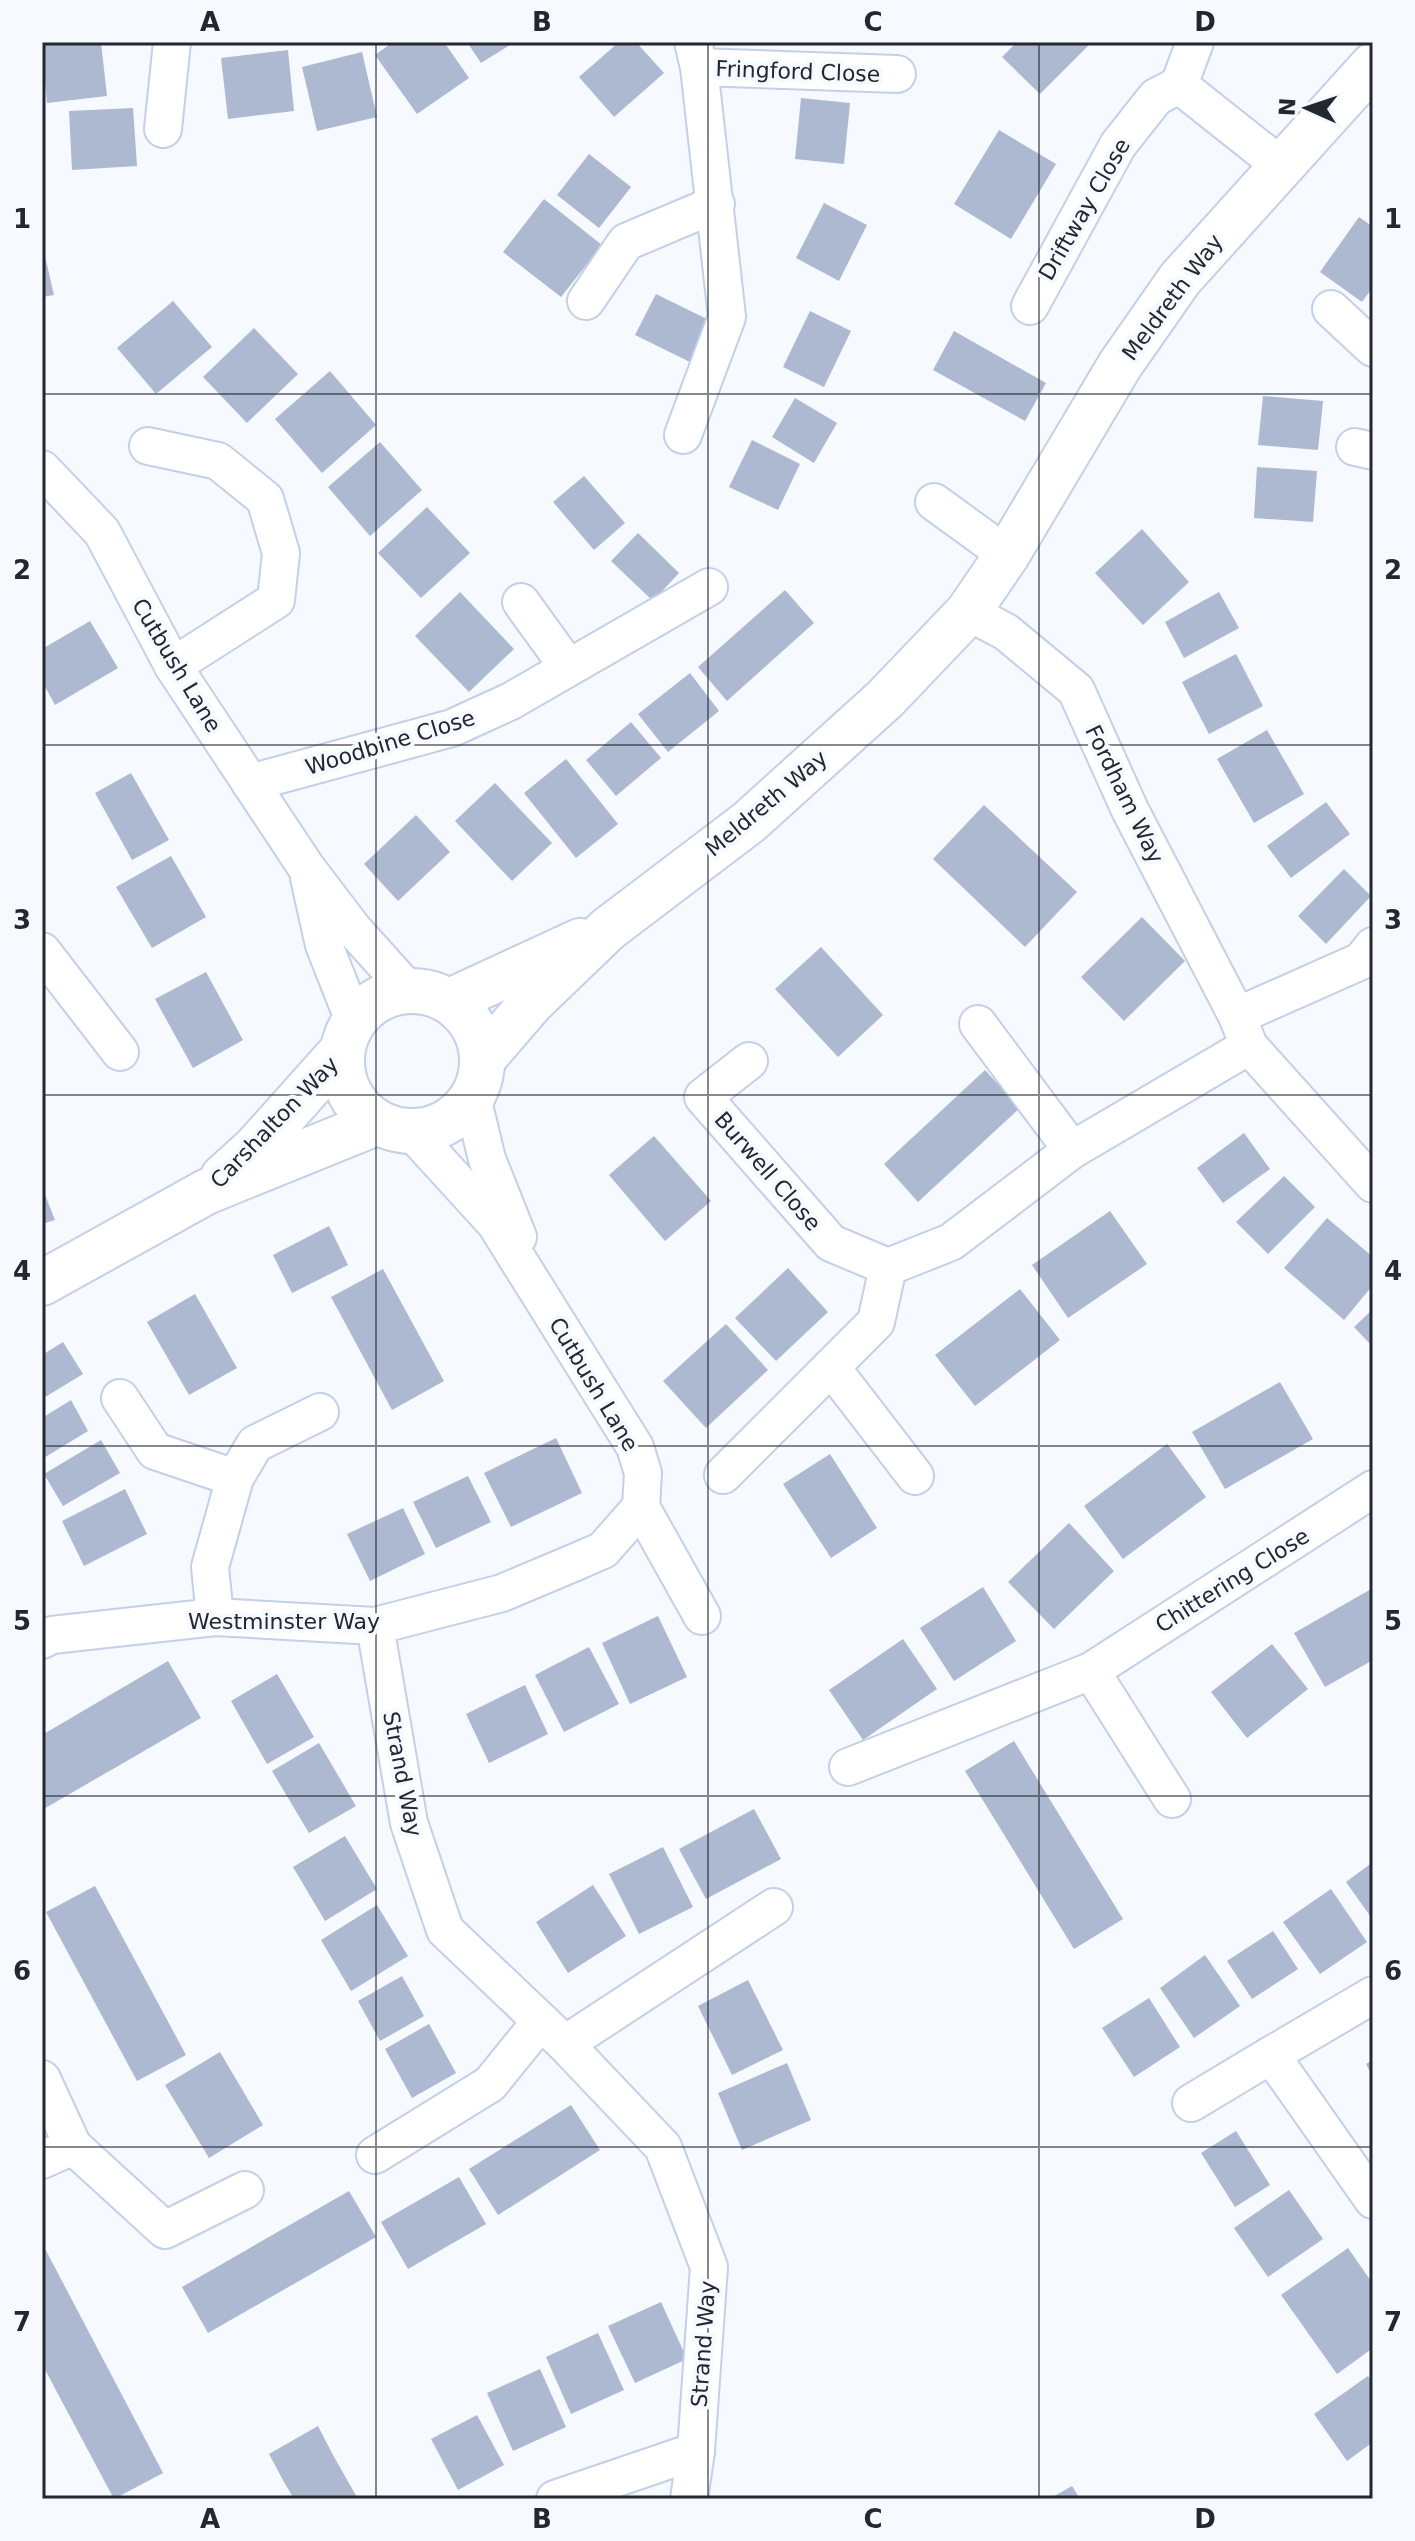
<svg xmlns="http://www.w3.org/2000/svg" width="1415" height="2541" viewBox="0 0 1415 2541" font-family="'DejaVu Sans',sans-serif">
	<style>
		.building { fill: #acb9d0 }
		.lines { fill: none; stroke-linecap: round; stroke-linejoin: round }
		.street-casing { stroke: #c3d0e8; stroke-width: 40 }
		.secondary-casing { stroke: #c3d0e8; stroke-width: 48 }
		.street { stroke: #fff; stroke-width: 36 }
		.secondary { stroke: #fff; stroke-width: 44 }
		.grid { fill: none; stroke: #222730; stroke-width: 2; stroke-opacity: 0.55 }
		.labels { text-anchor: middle; stroke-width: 8; stroke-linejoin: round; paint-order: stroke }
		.street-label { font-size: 22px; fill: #222730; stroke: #f6f9fe }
		.neatline { fill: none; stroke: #222730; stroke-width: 3 }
		.grid-label { font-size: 26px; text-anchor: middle; font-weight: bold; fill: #222730 }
	</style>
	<rect width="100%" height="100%" fill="#f6f9fe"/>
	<g class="building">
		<polygon points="63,42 101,42 107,96 47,103 42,44"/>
		<polygon points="393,42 444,42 469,78 417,114 375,55"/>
		<polygon points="467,42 515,42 481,63"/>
		<polygon points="619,42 636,42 664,73 614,117 579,77"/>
		<polygon points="1017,42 1092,42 1040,94 1002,57"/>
		<polygon points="288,50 294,111 228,119 221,58"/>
		<polygon points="362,52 377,117 317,131 302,67"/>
		<polygon points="801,98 850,103 844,164 795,159"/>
		<polygon points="133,108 137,166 72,170 69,111"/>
		<polygon points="999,130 1056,164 1011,239 954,204"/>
		<polygon points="589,154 631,187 599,228 557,195"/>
		<polygon points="544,199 602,245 561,297 503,252"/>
		<polygon points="824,203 867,225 839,281 796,258"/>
		<polygon points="1359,217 1373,227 1373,287 1362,302 1320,272"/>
		<polygon points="42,243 54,295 42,297"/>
		<polygon points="656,294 711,321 690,362 635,335"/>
		<polygon points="173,301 212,347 156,394 117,348"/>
		<polygon points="810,311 851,331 824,387 783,367"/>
		<polygon points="254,328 298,374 247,423 203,377"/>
		<polygon points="954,331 1046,383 1025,421 933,370"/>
		<polygon points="330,371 376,425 322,473 275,419"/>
		<polygon points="1263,396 1323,401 1318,450 1258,445"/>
		<polygon points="795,398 837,423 814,463 772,437"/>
		<polygon points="752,440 800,464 778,510 729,487"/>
		<polygon points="380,442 422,490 370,536 328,487"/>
		<polygon points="1257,467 1317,471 1313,522 1254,518"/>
		<polygon points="584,476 625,523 594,550 553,502"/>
		<polygon points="427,507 470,553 421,598 378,553"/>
		<polygon points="1142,529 1189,582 1143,625 1095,573"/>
		<polygon points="638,533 679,573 653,601 611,561"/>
		<polygon points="785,590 814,623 727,701 698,667"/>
		<polygon points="460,592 514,649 469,692 415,636"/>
		<polygon points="1219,592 1239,628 1184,658 1165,622"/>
		<polygon points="90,621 118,668 55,705 42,681 42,649"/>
		<polygon points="1236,654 1263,706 1209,734 1182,682"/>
		<polygon points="690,673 719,711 668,752 638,714"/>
		<polygon points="631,722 661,758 616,796 586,760"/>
		<polygon points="1267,730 1304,794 1254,823 1217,759"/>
		<polygon points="566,759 618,824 576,858 524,793"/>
		<polygon points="131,773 169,840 132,860 95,793"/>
		<polygon points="495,783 552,843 512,881 455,821"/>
		<polygon points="1326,802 1350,834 1291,878 1267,846"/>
		<polygon points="984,805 1077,892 1025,947 933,859"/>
		<polygon points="416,815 450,852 398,901 364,864"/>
		<polygon points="171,856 206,917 152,948 116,887"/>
		<polygon points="1344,869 1371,896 1326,944 1298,916"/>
		<polygon points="1142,917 1185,961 1124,1021 1081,977"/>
		<polygon points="821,947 883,1015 838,1057 775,989"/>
		<polygon points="206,972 243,1040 193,1068 155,999"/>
		<polygon points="985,1070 1020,1108 918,1202 884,1164"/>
		<polygon points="1244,1133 1270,1169 1223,1203 1197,1168"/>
		<polygon points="654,1136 711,1201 665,1241 609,1175"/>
		<polygon points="1284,1176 1315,1207 1268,1254 1236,1222"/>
		<polygon points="42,1187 55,1220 42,1224"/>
		<polygon points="1110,1211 1147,1264 1068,1318 1032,1265"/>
		<polygon points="1327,1218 1373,1257 1373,1285 1344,1320 1284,1268"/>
		<polygon points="329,1226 348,1265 292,1293 273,1255"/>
		<polygon points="788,1268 828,1312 776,1361 735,1318"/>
		<polygon points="383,1269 444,1381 392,1410 331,1297"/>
		<polygon points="1020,1289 1060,1340 975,1406 935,1355"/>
		<polygon points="195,1294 237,1368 189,1395 147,1322"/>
		<polygon points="1373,1309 1373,1347 1354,1327"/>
		<polygon points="726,1324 768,1370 706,1428 663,1381"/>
		<polygon points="63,1342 83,1374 42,1399 42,1355"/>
		<polygon points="1280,1382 1313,1439 1225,1489 1192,1432"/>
		<polygon points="71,1400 88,1431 42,1459 42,1418"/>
		<polygon points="556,1438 582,1493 511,1527 484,1473"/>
		<polygon points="101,1440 120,1473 63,1506 44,1474"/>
		<polygon points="1167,1444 1206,1497 1123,1559 1084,1506"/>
		<polygon points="830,1454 877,1528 831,1558 783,1484"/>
		<polygon points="468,1476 491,1522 436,1548 413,1502"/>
		<polygon points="125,1489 147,1534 84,1566 62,1521"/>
		<polygon points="403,1508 425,1554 370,1581 347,1534"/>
		<polygon points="1069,1523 1114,1571 1054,1629 1008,1582"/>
		<polygon points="983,1587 1016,1641 954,1681 920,1628"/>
		<polygon points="1373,1588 1373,1660 1325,1687 1294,1633"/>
		<polygon points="658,1616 687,1677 630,1704 602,1643"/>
		<polygon points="903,1639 937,1689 863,1740 829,1690"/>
		<polygon points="1272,1644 1308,1689 1247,1738 1211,1692"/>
		<polygon points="589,1647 619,1704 564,1732 535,1675"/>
		<polygon points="168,1661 201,1718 42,1810 42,1735"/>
		<polygon points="277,1674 314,1737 267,1764 231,1701"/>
		<polygon points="525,1685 548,1734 489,1763 466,1714"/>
		<polygon points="1014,1741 1123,1919 1074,1949 965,1771"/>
		<polygon points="319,1743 356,1806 309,1833 272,1771"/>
		<polygon points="754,1809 781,1859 706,1899 679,1849"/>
		<polygon points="345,1836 377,1889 325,1921 293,1867"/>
		<polygon points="663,1847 693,1907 639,1934 609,1874"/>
		<polygon points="1373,1862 1373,1920 1346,1882"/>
		<polygon points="593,1885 626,1936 568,1973 536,1922"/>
		<polygon points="95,1886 186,2055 137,2081 46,1912"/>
		<polygon points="1331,1889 1367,1942 1320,1974 1283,1922"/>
		<polygon points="377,1905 408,1956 351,1991 321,1940"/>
		<polygon points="1273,1931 1298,1969 1252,1999 1227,1961"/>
		<polygon points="1205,1955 1240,2006 1194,2038 1160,1988"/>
		<polygon points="402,1976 424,2016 380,2041 358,2001"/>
		<polygon points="748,1980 783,2050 732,2075 698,2006"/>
		<polygon points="1149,1998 1180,2047 1134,2077 1102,2028"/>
		<polygon points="429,2024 456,2073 412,2098 385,2049"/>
		<polygon points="220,2052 263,2125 209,2158 165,2085"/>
		<polygon points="1373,2060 1373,2077 1366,2064"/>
		<polygon points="787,2063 811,2120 742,2150 718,2093"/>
		<polygon points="571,2105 600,2150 498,2215 469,2169"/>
		<polygon points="1236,2131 1270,2185 1235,2207 1201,2153"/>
		<polygon points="459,2177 486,2224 408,2269 381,2222"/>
		<polygon points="1289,2190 1323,2239 1268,2277 1234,2228"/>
		<polygon points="349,2191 376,2237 208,2333 182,2287"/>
		<polygon points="42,2243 163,2473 114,2499 42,2364"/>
		<polygon points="1348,2248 1373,2284 1373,2348 1337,2374 1281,2295"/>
		<polygon points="661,2302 687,2359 635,2383 608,2326"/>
		<polygon points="598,2333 624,2390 571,2414 546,2357"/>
		<polygon points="540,2369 566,2427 513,2451 487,2393"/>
		<polygon points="1368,2376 1373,2383 1373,2442 1347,2461 1314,2414"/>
		<polygon points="477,2415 504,2465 458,2490 431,2439"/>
		<polygon points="318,2426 333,2455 358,2499 294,2499 284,2482 269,2454"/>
		<polygon points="1072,2486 1080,2499 1049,2499"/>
	</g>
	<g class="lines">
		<g class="street-casing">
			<g id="street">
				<polyline points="699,67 897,74"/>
				<polyline points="1179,85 1195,42"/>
				<polyline points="163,129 172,42"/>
				<polyline points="586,301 626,242 716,204"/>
				<polyline points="1030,306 1118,145 1156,97 1179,85 1280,165"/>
				<polyline points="1331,309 1373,348"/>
				<polyline points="683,435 727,317 699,67 693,42"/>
				<polyline points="148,446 218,461 265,499 281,553 276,600 173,666"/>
				<polyline points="1355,447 1373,451"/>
				<polyline points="42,469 102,532 173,666 306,867 354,930 409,991"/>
				<polyline points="934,502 1007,555"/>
				<polyline points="521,602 568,667"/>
				<polyline points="968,612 1006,632 1076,690 1130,810 1237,1016 1249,1046 1373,1184"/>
				<polyline points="250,783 452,728 511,701 709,587"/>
				<polyline points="309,878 324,945 354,1021"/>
				<polyline points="42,951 120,1052"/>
				<polyline points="1237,1016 1361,961 1373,946"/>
				<polyline points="978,1024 1072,1150"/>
				<polyline points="749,1061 703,1097 831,1243 888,1267 951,1242 1072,1150 1249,1046"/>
				<polyline points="472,1097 487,1159 518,1237"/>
				<polyline points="411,1131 495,1223 635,1447 643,1473 641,1507 702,1616"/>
				<polyline points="831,1367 915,1476"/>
				<polyline points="120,1398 155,1451 235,1478"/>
				<polyline points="723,1475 876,1322 888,1267"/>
				<polyline points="215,1617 210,1567 235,1478 255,1444 320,1412"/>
				<polyline points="375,1626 409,1823 445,1930 565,2044 663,2147 709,2267 696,2451 689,2499"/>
				<polyline points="42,1640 52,1635 215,1617 375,1626 502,1593 578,1561 603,1550 641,1507"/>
				<polyline points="1091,1671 1172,1799"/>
				<polyline points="848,1767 1091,1671 1373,1489"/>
				<polyline points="1373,1995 1271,2055 1373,2200"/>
				<polyline points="565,2044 774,1907"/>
				<polyline points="42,2079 73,2146 42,2160"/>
				<polyline points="1191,2103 1271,2055"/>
				<polyline points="73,2146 165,2230 245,2190"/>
				<polyline points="375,2155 490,2084 541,2021"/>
				<polyline points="555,2499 696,2451"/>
			</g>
		</g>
		<g class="secondary-casing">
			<g id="secondary">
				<circle cx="412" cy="1061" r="70"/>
				<polyline points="450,1001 580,941"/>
				<polyline points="482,1060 531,1003 608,929 749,822 885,699 968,612 1007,555 1120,365 1180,279 1373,65"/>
				<polyline points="223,1177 255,1148 341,1052"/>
				<polyline points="42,1283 206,1192 376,1123"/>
			</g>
		</g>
		<use href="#street" class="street"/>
		<use href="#secondary" class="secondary"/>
	</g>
	<path class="grid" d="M376 42V2499M708 42V2499M1039 42V2499M42 394H1373M42 745H1373M42 1095H1373M42 1446H1373M42 1796H1373M42 2147H1373"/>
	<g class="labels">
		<g class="street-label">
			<text transform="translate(798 71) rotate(2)" y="8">Fringford Close</text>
			<text transform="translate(1084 209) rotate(-60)" y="8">Driftway Close</text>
			<text transform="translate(1172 297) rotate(-53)" y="8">Meldreth Way</text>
			<text transform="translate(177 665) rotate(59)" y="8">Cutbush Lane</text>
			<text transform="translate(390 742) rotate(-17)" y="8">Woodbine Close</text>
			<text transform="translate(1125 794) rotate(64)" y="8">Fordham Way</text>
			<text transform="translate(766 803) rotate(-40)" y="8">Meldreth Way</text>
			<text transform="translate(274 1122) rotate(-46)" y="8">Carshalton Way</text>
			<text transform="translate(768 1171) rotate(49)" y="8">Burwell Close</text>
			<text transform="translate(594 1384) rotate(59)" y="8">Cutbush Lane</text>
			<text transform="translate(1232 1580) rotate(-32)" y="8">Chittering Close</text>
			<text x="284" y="1629">Westminster Way</text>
			<text transform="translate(403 1774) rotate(79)" y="8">Strand Way</text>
			<text transform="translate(703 2344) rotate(-86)" y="8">Strand Way</text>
		</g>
	</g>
	<rect width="1415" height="2541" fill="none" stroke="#f6f9fe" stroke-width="88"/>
	<g transform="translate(1307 108) rotate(273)" stroke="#f6f9fe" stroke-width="6" paint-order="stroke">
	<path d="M0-6L14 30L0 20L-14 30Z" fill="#222730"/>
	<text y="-12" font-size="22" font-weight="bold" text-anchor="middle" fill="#222730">N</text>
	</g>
	<rect x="44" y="44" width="1327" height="2453" class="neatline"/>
	<g class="grid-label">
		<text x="210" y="31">A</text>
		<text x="542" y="31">B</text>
		<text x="873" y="31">C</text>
		<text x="1205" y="31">D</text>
		<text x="22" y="228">1</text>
		<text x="1393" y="228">1</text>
		<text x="22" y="579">2</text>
		<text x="1393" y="579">2</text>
		<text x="22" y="929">3</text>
		<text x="1393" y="929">3</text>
		<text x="22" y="1280">4</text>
		<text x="1393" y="1280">4</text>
		<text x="22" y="1630">5</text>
		<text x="1393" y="1630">5</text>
		<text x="22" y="1980">6</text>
		<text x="1393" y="1980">6</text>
		<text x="22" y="2331">7</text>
		<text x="1393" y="2331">7</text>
		<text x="210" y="2528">A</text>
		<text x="542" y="2528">B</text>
		<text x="873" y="2528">C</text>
		<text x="1205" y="2528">D</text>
	</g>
</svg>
